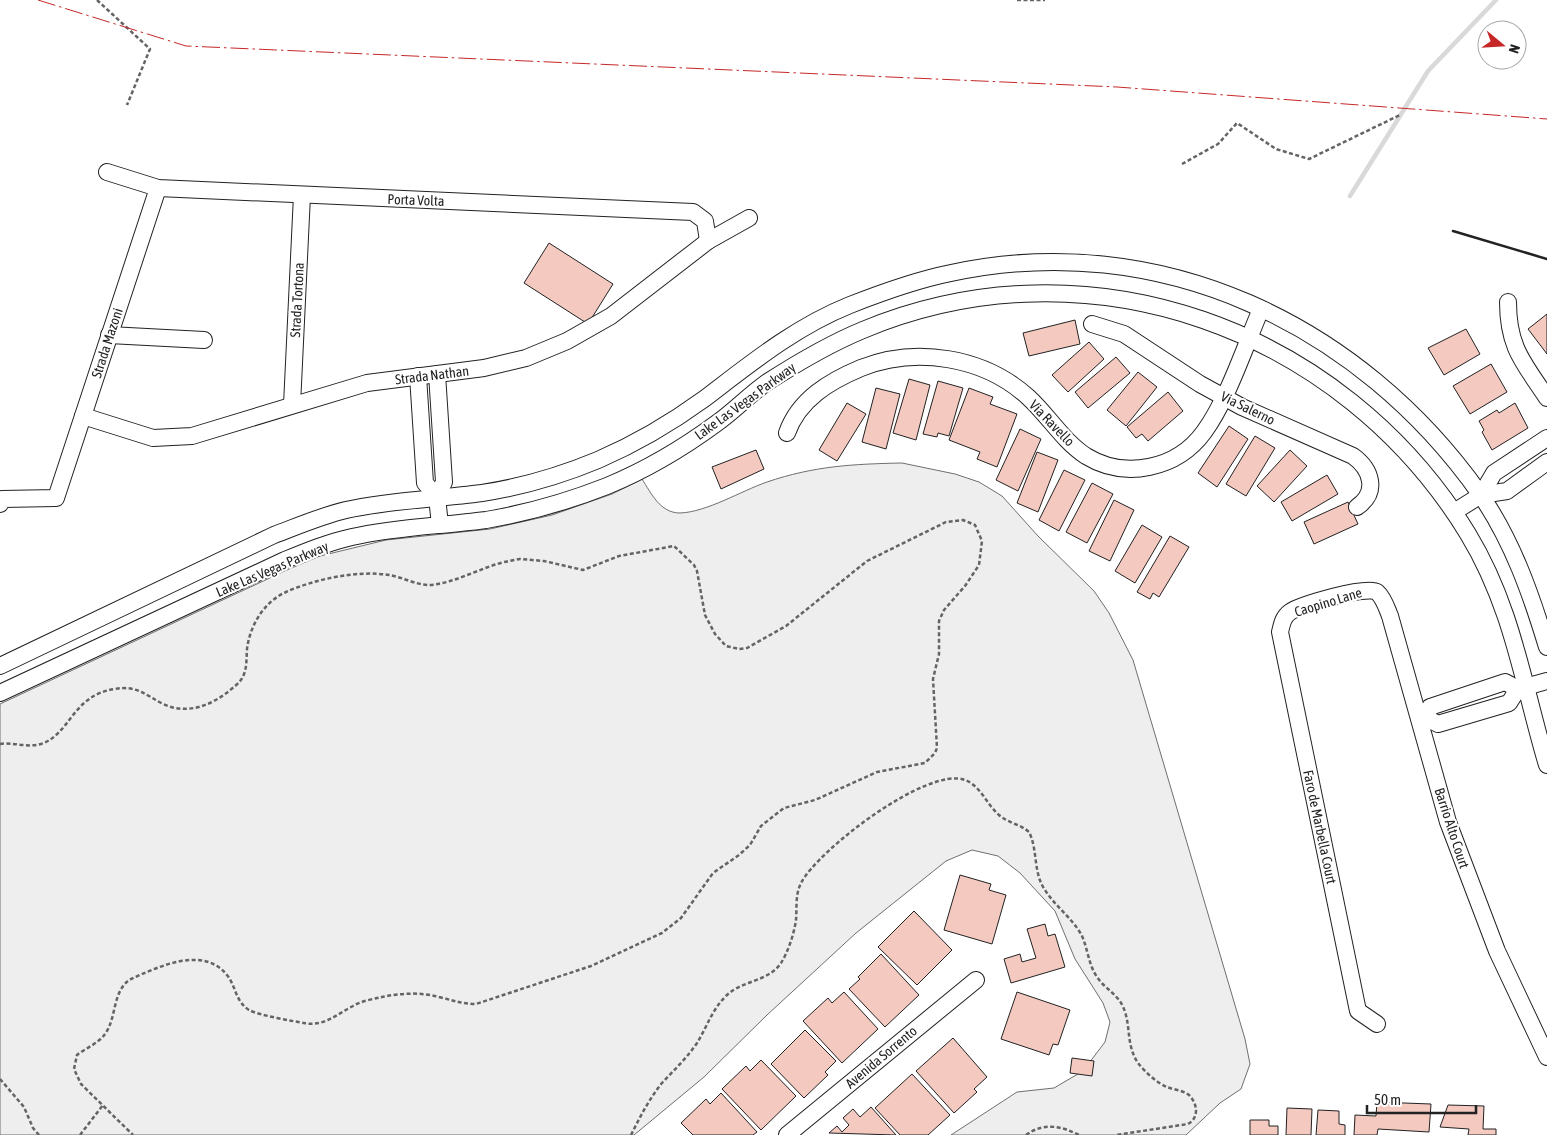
<svg xmlns="http://www.w3.org/2000/svg" width="1547" height="1135" viewBox="0 0 1547 1135" font-family="'Asap Condensed',sans-serif">
	<style>
		.green { fill: #eee; stroke: #6f6f6f }
		.lines { fill: none; stroke-linecap: round; stroke-linejoin: round }
		.stream { stroke: #d9d9d9; stroke-width: 4.5 }
		.building { fill: #f3c9c0; stroke: #222 }
		.minor-casing { stroke: #222; stroke-width: 18 }
		.path { stroke: #646464; stroke-width: 2.5; stroke-dasharray: 4 2.5; stroke-linecap: butt }
		.minor { stroke: #fff; stroke-width: 16 }
		.wall { stroke: #222; stroke-width: 2.5 }
		.power { stroke: #c62828; stroke-width: 1; stroke-dasharray: 18 4 2.5 4; stroke-linecap: butt }
		.labels { text-anchor: middle; stroke-width: 4; stroke-linejoin: round; paint-order: stroke }
		.street-label { font-size: 14px; fill: #222; stroke: #fff }
	</style>
	<rect width="100%" height="100%" fill="#fff"/>
	<path class="green" d="M902 463 955 474 979 482 1002 496 1038 536 1094 591 1109 613 1133 660 1245 1039 1250 1064 1241 1089 1220 1103 1186 1135H951L1017 1092 1054 1088 1083 1071 1105 1042 1110 1022 1103 1003 1075 959 1055 911 1020 873 998 856 972 850 946 861 856 933 767 1015 704 1077 634 1135H0V704L289 569 320 556 386 540 490 529 552 515 612 494 642 479C651 493 660 513 680 513 707 512 741 491 767 482 814 466 853 464 902 463Z"/>
	<g class="lines">
		<polyline class="stream" points="1350,196 1428,71 1496,0"/>
	</g>
	<g class="building">
		<polygon points="549,243 613,284 588,324 524,283"/>
		<polygon points="1547,314 1547,354 1528,329"/>
		<polygon points="1075,320 1080,344 1029,356 1023,333"/>
		<polygon points="1466,329 1480,354 1444,375 1428,348"/>
		<polygon points="1089,342 1104,359 1068,392 1052,375"/>
		<polygon points="1116,357 1130,373 1088,408 1075,392"/>
		<polygon points="1491,364 1507,392 1470,414 1453,386"/>
		<polygon points="1138,372 1157,387 1126,426 1107,410"/>
		<polygon points="909,379 930,385 916,440 893,433"/>
		<polygon points="938,381 963,388 949,436 938,433 937,437 923,434"/>
		<polygon points="876,388 900,394 886,449 862,442"/>
		<polygon points="969,388 993,397 990,404 1017,414 997,467 977,459 980,452 949,440"/>
		<polygon points="1168,392 1183,411 1148,441 1142,434 1136,438 1127,427"/>
		<polygon points="847,403 866,414 837,461 819,450"/>
		<polygon points="1515,403 1528,428 1492,450 1482,432 1484,430 1479,421 1497,410 1499,413"/>
		<polygon points="1229,426 1248,439 1217,487 1198,473"/>
		<polygon points="1020,429 1041,439 1018,491 996,480"/>
		<polygon points="1255,436 1275,448 1246,496 1226,484"/>
		<polygon points="756,450 764,469 721,489 712,467"/>
		<polygon points="1290,450 1307,466 1274,502 1257,486"/>
		<polygon points="1037,452 1058,460 1038,512 1017,503"/>
		<polygon points="1064,470 1085,480 1059,531 1039,520"/>
		<polygon points="1327,475 1338,494 1292,521 1281,502"/>
		<polygon points="1092,483 1113,494 1087,543 1066,532"/>
		<polygon points="1114,500 1134,510 1110,561 1089,551"/>
		<polygon points="1348,502 1358,524 1314,544 1304,522"/>
		<polygon points="1142,525 1162,537 1135,583 1115,571"/>
		<polygon points="1170,536 1189,547 1159,597 1153,593 1150,599 1137,592"/>
		<polygon points="960,875 991,884 989,890 1006,895 992,944 944,930"/>
		<polygon points="914,911 952,950 917,985 878,947"/>
		<polygon points="1045,924 1048,936 1055,934 1065,967 1011,983 1004,959 1020,954 1022,962 1036,958 1027,929"/>
		<polygon points="881,954 919,995 885,1027 849,989 860,979 858,977"/>
		<polygon points="844,992 878,1029 842,1063 803,1021 828,998 832,1003"/>
		<polygon points="1017,992 1070,1010 1058,1045 1053,1044 1049,1055 1001,1039"/>
		<polygon points="805,1030 836,1061 825,1072 828,1075 804,1098 771,1064"/>
		<polygon points="953,1038 987,1077 974,1089 977,1092 954,1113 916,1071"/>
		<polygon points="1072,1058 1094,1061 1092,1076 1070,1073"/>
		<polygon points="761,1060 796,1096 761,1130 722,1089 746,1066 750,1071"/>
		<polygon points="912,1074 950,1115 928,1135 900,1135 875,1108"/>
		<polygon points="721,1093 757,1132 753,1135 693,1135 681,1123 706,1099 710,1104"/>
		<polygon points="1377,1102 1431,1104 1429,1132 1378,1129 1377,1135 1354,1135 1355,1115 1376,1116"/>
		<polygon points="1448,1105 1484,1106 1483,1129 1496,1129 1496,1135 1468,1135 1469,1129 1440,1127"/>
		<polygon points="871,1107 896,1135 829,1133 837,1126 842,1132 849,1125 843,1118 853,1109 860,1117"/>
		<polygon points="1287,1108 1312,1109 1311,1135 1286,1135"/>
		<polygon points="1318,1110 1339,1111 1339,1124 1345,1125 1345,1135 1316,1135"/>
		<polygon points="1250,1120 1269,1120 1269,1126 1278,1126 1278,1135 1250,1135"/>
	</g>
	<g class="lines">
		<g class="minor-casing">
			<g id="minor">
				<polyline points="107,172 158,188 693,212 705,221 708,241"/>
				<path d="M1508 302C1508 347 1523 362 1547 398"/>
				<path d="M1092 324 1124 334 1200 384 1242 407 1353 456C1371 469 1379 492 1357 507"/>
				<polyline points="109,335 204,340"/>
				<polyline points="437,374 444,482 437,497 440,525"/>
				<polyline points="418,376 425,483 437,497"/>
				<polyline points="292,405 302,195"/>
				<polyline points="83,416 153,438 192,436 367,383 484,368 526,358 567,341 611,316 708,241 749,218"/>
				<path d="M787 433C799 399 830 381 861 368 916 346 984 357 1028 397 1048 415 1063 441 1086 456 1125 480 1177 469 1204 432 1228 399 1245 346 1261 309"/>
				<polyline points="1481,495 1494,473 1547,438"/>
				<polyline points="0,504 2,499 56,498 158,188"/>
				<polyline points="1454,512 1481,495 1507,491 1547,462"/>
				<path d="M0 666 274 535C298 526 321 516 346 510 391 500 437 499 482 493 521 487 562 475 598 460 635 444 671 423 704 399 750 364 795 327 850 305 883 292 916 280 951 273 1159 228 1360 324 1480 494 1512 540 1531 594 1547 647"/>
				<path d="M0 693 285 560C307 551 329 542 352 537 396 527 441 526 486 520 527 513 569 501 607 486 646 470 683 448 717 423 734 411 749 395 766 383 797 363 829 344 863 330 1088 236 1343 329 1468 534 1513 608 1523 685 1547 765"/>
				<polyline points="1426,718 1430,707 1505,682 1518,689"/>
				<polyline points="1420,720 1426,718 1438,724 1509,703 1518,689 1547,681"/>
				<path d="M1377 1024 1358 1011 1280 632C1282 624 1283 617 1290 612 1300 605 1367 585 1377 592 1384 598 1387 609 1390 616L1448 822 1497 951 1547 1057"/>
				<polyline points="787,1135 976,980"/>
			</g>
		</g>
		<g class="path">
			<polyline points="97,0 150,49 127,105"/>
			<polyline points="1017,0 1045,0"/>
			<polyline points="1182,164 1218,144 1237,123 1276,149 1309,159 1400,115"/>
			<path d="M0 744C13 742 28 748 41 744 71 734 72 695 115 689 136 685 146 695 163 704 189 716 215 704 235 686 248 676 246 663 247 649 250 625 264 602 286 592 315 579 358 570 389 575 402 577 416 585 429 585 454 584 483 566 509 561L520 559 544 561 583 570 619 556 674 546 694 565 697 571 705 615 715 634 726 646 739 649 747 648 786 626 867 561 946 522 963 520 975 525 982 541 979 565 965 586 944 610 939 621V654L933 679 937 748 935 753 925 763 877 772 815 800 784 808 761 826 750 845 739 855 713 873 681 918 662 933 591 966 476 1004C462 1004 452 1000 439 997 421 992 401 993 382 997 373 999 361 1001 353 1006 337 1014 324 1027 304 1023 292 1021 258 1015 249 1010 235 1001 236 986 227 975 203 945 158 967 131 979 112 990 117 1018 105 1034 99 1043 86 1048 77 1055L74 1069 81 1084 133 1135"/>
			<polyline points="0,1079 24,1107 33,1128 39,1135"/>
			<polyline points="80,1135 103,1105"/>
			<path d="M631 1135C640 1117 649 1099 662 1083 674 1070 687 1058 697 1043 707 1027 712 1009 727 995 743 980 768 982 781 963 788 952 794 934 796 920 797 908 795 895 801 883 818 850 927 766 965 780 981 786 987 805 999 815 1008 823 1020 824 1029 832 1038 850 1033 873 1045 890 1055 906 1071 917 1081 934 1088 948 1088 964 1097 977 1105 989 1119 995 1124 1009 1131 1027 1126 1045 1138 1063 1145 1072 1157 1083 1167 1087 1174 1090 1183 1090 1189 1095 1198 1104 1199 1118 1188 1124L1116 1135"/>
			<path d="M1026 1135C1044 1122 1061 1126 1079 1135"/>
		</g>
		<use href="#minor" class="minor"/>
		<polyline class="wall" points="1453,231 1547,259"/>
		<polyline class="power" points="38,0 186,46 1117,87 1547,119"/>
	</g>
	<g class="labels">
		<g class="street-label">
			<text transform="translate(416 200) rotate(2)" y="5">Porta Volta</text>
			<text transform="translate(297 300) rotate(-87)" y="5">Strada Tortona</text>
			<text transform="translate(107 343) rotate(-72)" y="5">Strada Mazoni</text>
			<text transform="translate(432 375) rotate(-7)" y="5">Strada Nathan</text>
			<text transform="translate(745 401) rotate(-36)" y="5">Lake Las Vegas Parkway</text>
			<text transform="translate(1248 408) rotate(26)" y="5">Via Salerno</text>
			<text transform="translate(1052 423) rotate(46)" y="5">Via Ravello</text>
			<text transform="translate(272 569) rotate(-23)" y="5">Lake Las Vegas Parkway</text>
			<text transform="translate(1328 602) rotate(-17)" y="5">Caopino Lane</text>
			<text transform="translate(1320 827) rotate(78)" y="5">Faro de Marbella Court</text>
			<text transform="translate(1452 828) rotate(72)" y="5">Barrio Alto Court</text>
			<text transform="translate(881 1057) rotate(-40)" y="5">Avenida Sorrento</text>
		</g>
	</g>
	<g transform="translate(1502 45) rotate(108)"><circle r="24" fill="#ffffff" stroke="#a7a7a7"/>
	<path d="M0-4L9 19L0 12L-9 19Z" fill="#c62828"/>
	<text y="-8" font-size="14" font-weight="bold" text-anchor="middle" fill="#222222">N</text>
	</g>
	<path d="M1367 1105v8h109v-8" fill="none" stroke="#222222" stroke-width="2.5"/>
	<text x="1374" y="1105" font-size="15" fill="#222222" stroke="#ffffff" stroke-width="4" paint-order="stroke">50 m</text>
</svg>
